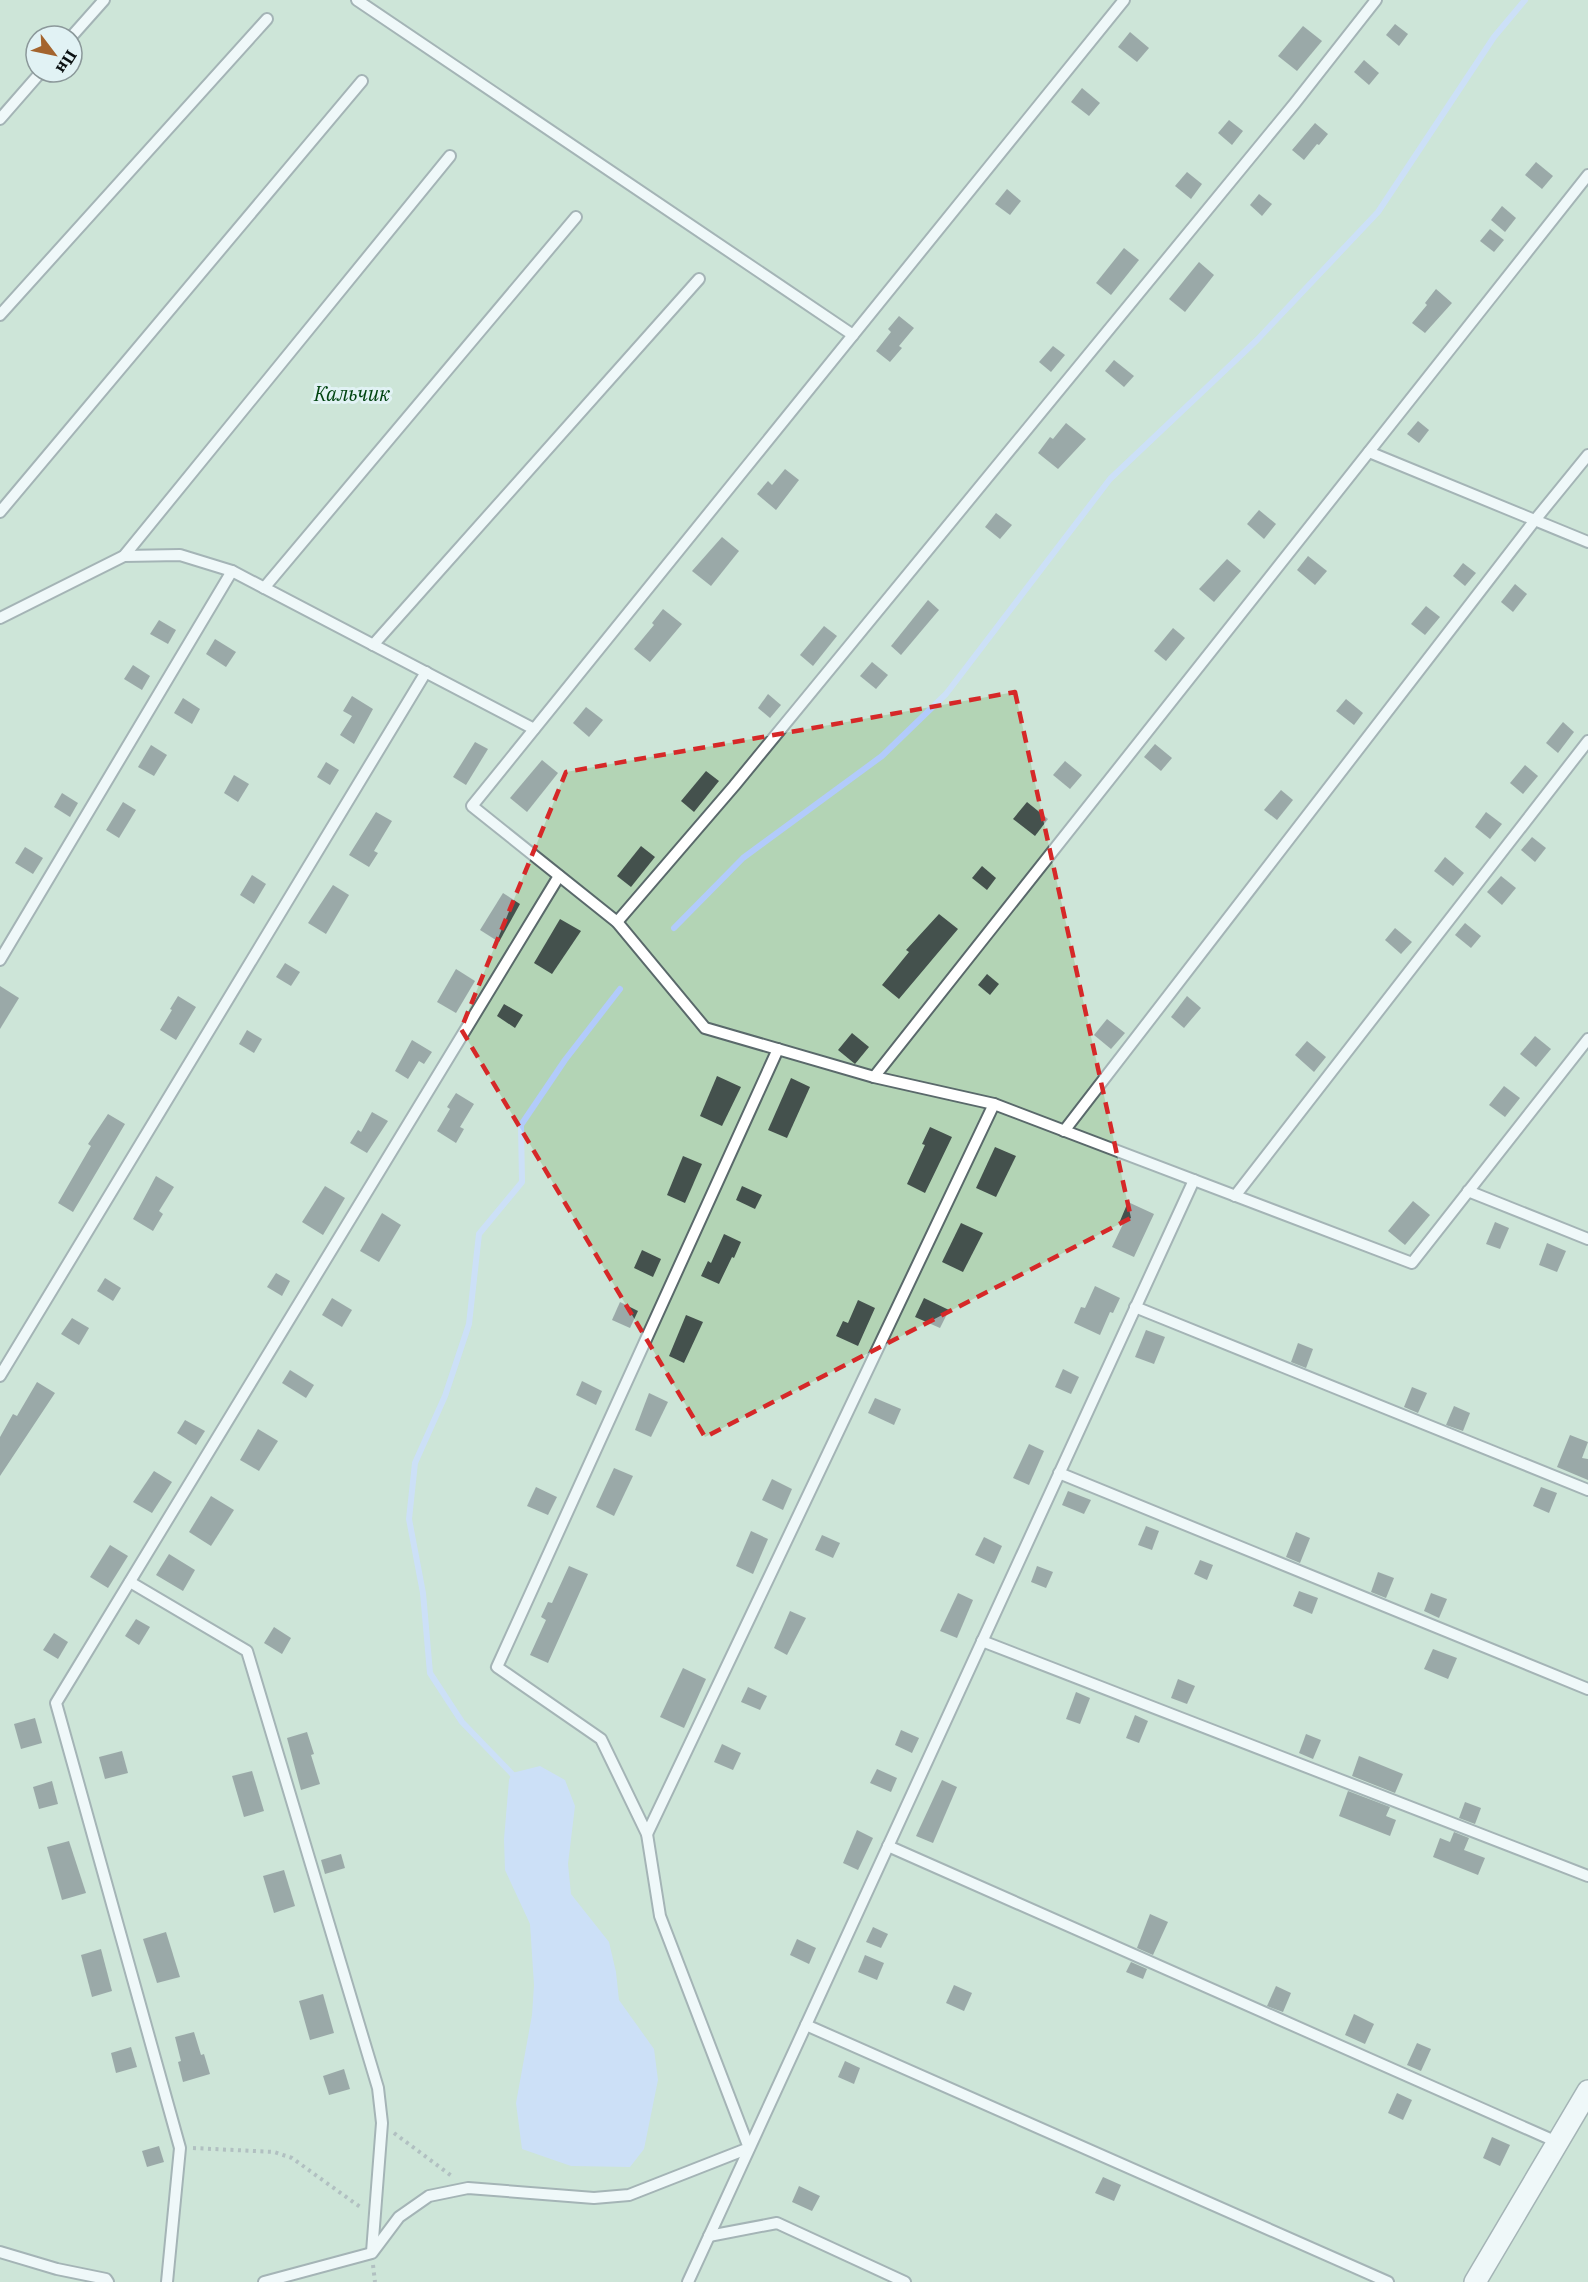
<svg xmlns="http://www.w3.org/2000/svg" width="1588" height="2282" viewBox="0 0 1588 2282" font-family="'IBM Plex Serif',serif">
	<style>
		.green { fill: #b3d4b5; fill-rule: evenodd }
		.water { fill: #b2cbfb }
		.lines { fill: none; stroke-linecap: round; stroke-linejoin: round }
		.stream { stroke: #b2cbfb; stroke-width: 6 }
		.building { fill: #44514d }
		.service-casing { stroke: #5a696b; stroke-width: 14 }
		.minor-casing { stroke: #5a696b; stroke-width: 24 }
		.path { stroke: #778384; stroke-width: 4; stroke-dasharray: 3 4.5; stroke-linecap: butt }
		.service { stroke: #fff; stroke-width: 10 }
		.minor { stroke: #fff; stroke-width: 21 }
		.marked { fill: none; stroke: #d62828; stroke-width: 4.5; stroke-dasharray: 12 8; stroke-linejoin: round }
		.labels { text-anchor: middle; stroke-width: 6; stroke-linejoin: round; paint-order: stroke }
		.park-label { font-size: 20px; font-style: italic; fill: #004410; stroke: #e1f2f4 }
	</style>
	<rect width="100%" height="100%" fill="#e1f2f4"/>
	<path class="green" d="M0 0H1588V2282H0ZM36 36H72V72H36Z"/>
	<polygon class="water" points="540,1766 565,1780 575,1806 568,1864 571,1894 609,1942 616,1972 619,2000 654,2049 658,2080 644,2149 630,2167 571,2166 522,2149 516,2103 532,2015 534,1985 530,1924 505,1870 504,1839 509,1780 512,1773"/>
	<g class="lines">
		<g class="stream">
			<polyline points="674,928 743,858 882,756 946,694 1110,479 1257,340 1378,212 1494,37 1525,0"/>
			<polyline points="516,1778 462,1722 430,1673 423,1593 409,1519 415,1463 445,1396 469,1324 479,1234 522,1182 521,1125 565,1060 620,989"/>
		</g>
	</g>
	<g class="building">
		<polygon points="1395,24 1408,34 1399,46 1386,35"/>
		<polygon points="1303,26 1322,41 1297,71 1278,56"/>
		<polygon points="1130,32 1149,48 1137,62 1118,47"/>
		<polygon points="1364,60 1379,73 1369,85 1354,72"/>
		<polygon points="1082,88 1100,103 1089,116 1071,102"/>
		<polygon points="1229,120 1243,131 1232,145 1218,133"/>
		<polygon points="1315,123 1328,134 1319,145 1317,144 1304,160 1292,150"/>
		<polygon points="1536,162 1553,176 1542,189 1525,175"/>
		<polygon points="1187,172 1202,184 1191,199 1175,186"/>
		<polygon points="1007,189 1021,201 1010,215 995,204"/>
		<polygon points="1259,194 1272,204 1262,216 1250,205"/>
		<polygon points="1502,206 1516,218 1505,232 1491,220"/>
		<polygon points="1490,229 1504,240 1494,252 1480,241"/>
		<polygon points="1124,248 1139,260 1111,295 1096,283"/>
		<polygon points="1199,262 1214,275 1185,312 1169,299"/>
		<polygon points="1436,289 1452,303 1425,333 1412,323 1427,305 1425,303"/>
		<polygon points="899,316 914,328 899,346 902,348 890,362 876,351 891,332 888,329"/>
		<polygon points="1053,346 1065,355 1051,372 1039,362"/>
		<polygon points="1114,360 1134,376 1124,387 1105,371"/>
		<polygon points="1418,421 1429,430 1419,443 1407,434"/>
		<polygon points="1066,423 1086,439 1058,469 1038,453 1050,437 1053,439"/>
		<polygon points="785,469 799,480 776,510 757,494 768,481 772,485"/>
		<polygon points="1259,510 1276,524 1264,539 1247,524"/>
		<polygon points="996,513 1012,525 1000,539 985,527"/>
		<polygon points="722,537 739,551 711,586 692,571"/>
		<polygon points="1308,556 1327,571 1315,585 1297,570"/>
		<polygon points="1227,559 1241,571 1214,602 1199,589"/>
		<polygon points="1463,563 1476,573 1465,586 1453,576"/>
		<polygon points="1515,584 1527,594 1513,612 1501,602"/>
		<polygon points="928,600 939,610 901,655 891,646"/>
		<polygon points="1426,606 1440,617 1425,635 1411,624"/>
		<polygon points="663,609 682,624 650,662 634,649 654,625 652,623"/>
		<polygon points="159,620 176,630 168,644 150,634"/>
		<polygon points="824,626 837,636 813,666 800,655"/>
		<polygon points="1173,628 1185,638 1166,661 1154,651"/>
		<polygon points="215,639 236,652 226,667 206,654"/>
		<polygon points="872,662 888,675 876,689 860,676"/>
		<polygon points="133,665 150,676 142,690 124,679"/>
		<polygon points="768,694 781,705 770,718 758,708"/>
		<polygon points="352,696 373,709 354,744 340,735 352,716 343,711"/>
		<polygon points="183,698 200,709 192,724 174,713"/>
		<polygon points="1346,699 1363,713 1354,725 1336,711"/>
		<polygon points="586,707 603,720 589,737 573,723"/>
		<polygon points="1563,722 1574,732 1558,753 1546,743"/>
		<polygon points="475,742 488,749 466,785 453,777"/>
		<polygon points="1155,744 1172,758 1161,771 1144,757"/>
		<polygon points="151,745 167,755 154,776 138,767"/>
		<polygon points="542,760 558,773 527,812 510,798"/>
		<polygon points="1065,761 1082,775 1070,789 1053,775"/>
		<polygon points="326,762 339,770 330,785 317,777"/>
		<polygon points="1525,765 1538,776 1523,794 1510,783"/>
		<polygon points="706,771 719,781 694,812 681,801"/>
		<polygon points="234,775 249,784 238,802 224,793"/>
		<polygon points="1281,790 1293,800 1277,820 1264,810"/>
		<polygon points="62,793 78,803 70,817 54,807"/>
		<polygon points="123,802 136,810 119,838 106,830"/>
		<polygon points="1027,802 1048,819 1035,836 1013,819"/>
		<polygon points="376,812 392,821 374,851 378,853 369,867 349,855"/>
		<polygon points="1486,812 1502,824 1490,839 1475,827"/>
		<polygon points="1532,837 1546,848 1535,862 1521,850"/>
		<polygon points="641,846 655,857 631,887 617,876"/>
		<polygon points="25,847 43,858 33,874 15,863"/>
		<polygon points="1445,857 1464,873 1453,886 1434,871"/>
		<polygon points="982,866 996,878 987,890 972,878"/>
		<polygon points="252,875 266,884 254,904 240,895"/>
		<polygon points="1501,876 1516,888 1502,905 1487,892"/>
		<polygon points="333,885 349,895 326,934 308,923"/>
		<polygon points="503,893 520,904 499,942 480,930"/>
		<polygon points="939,914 958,929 899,999 882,985 909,952 906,950"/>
		<polygon points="560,919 581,931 552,974 534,963"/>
		<polygon points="1465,923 1481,936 1471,948 1455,935"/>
		<polygon points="1395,928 1412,942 1401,954 1385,940"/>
		<polygon points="285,963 300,972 291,986 276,977"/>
		<polygon points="456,969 475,981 456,1013 437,1002"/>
		<polygon points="987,974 999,984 990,995 978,985"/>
		<polygon points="0,986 19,998 0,1029"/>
		<polygon points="178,996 196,1007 176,1040 160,1030 172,1010 170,1009"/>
		<polygon points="1187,996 1201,1008 1184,1028 1171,1017"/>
		<polygon points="504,1004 523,1015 515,1028 497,1016"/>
		<polygon points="1107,1019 1125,1033 1111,1049 1094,1035"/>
		<polygon points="247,1030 262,1039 254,1053 239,1044"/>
		<polygon points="852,1033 869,1047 855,1064 838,1050"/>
		<polygon points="1535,1036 1551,1049 1536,1067 1520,1054"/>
		<polygon points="412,1040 432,1052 424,1064 419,1061 408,1079 395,1071"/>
		<polygon points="1307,1041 1326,1057 1314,1072 1295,1055"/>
		<polygon points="717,1076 741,1087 722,1126 700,1116"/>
		<polygon points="791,1078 810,1087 787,1138 768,1130"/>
		<polygon points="1504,1086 1520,1098 1505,1117 1489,1105"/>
		<polygon points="456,1093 474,1104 460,1127 464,1129 456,1143 437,1131 450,1109 447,1107"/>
		<polygon points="372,1112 388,1121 367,1153 350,1143 358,1130 361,1132"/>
		<polygon points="108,1114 125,1124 73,1212 58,1203 91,1146 88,1144"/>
		<polygon points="930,1127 952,1137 925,1193 907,1184 925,1145 922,1144"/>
		<polygon points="995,1147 1016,1156 996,1197 976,1188"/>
		<polygon points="683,1156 702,1164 685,1203 667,1195"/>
		<polygon points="156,1176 174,1187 159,1211 163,1214 153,1231 133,1219"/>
		<polygon points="325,1186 345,1198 323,1235 302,1222"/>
		<polygon points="742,1186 762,1195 755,1209 736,1200"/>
		<polygon points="1413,1201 1430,1215 1405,1245 1388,1231"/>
		<polygon points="1128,1202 1154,1214 1134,1257 1112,1247 1124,1222 1120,1221"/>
		<polygon points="382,1213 401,1225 379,1262 360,1251"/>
		<polygon points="1495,1222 1509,1228 1500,1249 1486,1244"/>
		<polygon points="961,1223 983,1233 963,1272 942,1262"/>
		<polygon points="724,1234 741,1242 734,1258 732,1257 719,1284 701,1276 708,1261 711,1263"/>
		<polygon points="1547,1243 1566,1251 1557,1272 1539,1265"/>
		<polygon points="642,1250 661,1259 653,1277 634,1268"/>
		<polygon points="276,1273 290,1281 282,1296 267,1287"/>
		<polygon points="105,1278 121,1288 113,1301 97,1291"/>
		<polygon points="1095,1286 1120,1298 1113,1313 1110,1312 1100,1335 1074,1323 1081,1307 1085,1308"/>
		<polygon points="332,1298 352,1310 342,1327 322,1315"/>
		<polygon points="924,1298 949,1310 940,1328 915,1317"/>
		<polygon points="858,1300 875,1308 858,1346 836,1336 843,1321 848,1323"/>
		<polygon points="620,1302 638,1311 630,1328 612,1320"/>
		<polygon points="686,1315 703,1322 684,1363 669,1356"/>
		<polygon points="72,1318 89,1328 79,1345 61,1334"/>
		<polygon points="1146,1330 1165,1337 1154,1364 1135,1357"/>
		<polygon points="1298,1343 1313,1349 1306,1368 1291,1362"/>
		<polygon points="1063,1369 1079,1377 1071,1394 1055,1387"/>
		<polygon points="290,1370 314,1385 306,1398 282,1383"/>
		<polygon points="582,1381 602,1391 596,1405 576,1395"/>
		<polygon points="37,1382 55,1393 0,1476 0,1437 13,1414 17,1416"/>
		<polygon points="1412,1387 1427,1393 1418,1413 1404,1407"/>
		<polygon points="649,1393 668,1402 651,1437 635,1430"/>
		<polygon points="875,1398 901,1409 894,1425 868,1413"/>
		<polygon points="1454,1406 1470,1413 1463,1431 1446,1425"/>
		<polygon points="185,1420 205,1431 196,1445 177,1433"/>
		<polygon points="258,1429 278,1441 259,1471 240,1460"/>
		<polygon points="1570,1435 1588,1442 1582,1458 1588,1459 1588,1480 1557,1467"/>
		<polygon points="1029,1444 1044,1451 1029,1485 1013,1478"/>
		<polygon points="614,1468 633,1476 614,1516 596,1507"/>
		<polygon points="154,1471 172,1482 152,1513 133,1502"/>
		<polygon points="772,1479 792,1489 783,1510 762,1500"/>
		<polygon points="536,1487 557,1497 548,1515 527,1506"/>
		<polygon points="1541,1487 1557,1493 1549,1513 1533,1506"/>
		<polygon points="1068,1491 1091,1500 1084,1514 1062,1505"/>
		<polygon points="211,1496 234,1510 211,1546 189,1532"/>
		<polygon points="1146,1526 1159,1531 1152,1550 1138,1545"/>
		<polygon points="751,1531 768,1539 753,1574 736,1566"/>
		<polygon points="1296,1532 1310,1538 1300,1563 1286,1557"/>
		<polygon points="822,1535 840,1543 833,1558 815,1550"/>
		<polygon points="984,1537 1002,1546 994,1564 975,1555"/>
		<polygon points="110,1545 128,1556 108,1588 90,1577"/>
		<polygon points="169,1554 195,1570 183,1591 156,1575"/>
		<polygon points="1200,1560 1213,1565 1207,1580 1194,1574"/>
		<polygon points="569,1566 588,1574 548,1663 530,1655 546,1620 541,1617 548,1602 552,1603"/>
		<polygon points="1037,1566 1053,1572 1046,1588 1031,1582"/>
		<polygon points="1378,1572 1394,1578 1386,1598 1371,1592"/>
		<polygon points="1299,1591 1318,1598 1312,1614 1293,1606"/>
		<polygon points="958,1593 973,1600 957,1638 940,1631"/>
		<polygon points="1431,1593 1447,1599 1439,1618 1424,1611"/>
		<polygon points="790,1611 806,1618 787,1655 774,1648"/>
		<polygon points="136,1619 150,1627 139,1645 125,1636"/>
		<polygon points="274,1627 291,1638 282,1654 264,1643"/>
		<polygon points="54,1633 68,1642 58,1659 43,1650"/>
		<polygon points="1433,1649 1457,1658 1448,1679 1424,1669"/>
		<polygon points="683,1668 706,1679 684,1728 660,1717"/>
		<polygon points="1178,1679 1195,1686 1187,1704 1171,1698"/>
		<polygon points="748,1687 767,1696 760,1710 741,1702"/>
		<polygon points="1076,1692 1090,1698 1080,1724 1066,1719"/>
		<polygon points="1135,1715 1148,1721 1139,1743 1126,1738"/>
		<polygon points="35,1718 42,1743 21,1749 14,1724"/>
		<polygon points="901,1730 919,1738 912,1753 895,1745"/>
		<polygon points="307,1732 314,1754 311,1755 320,1784 301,1790 287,1738"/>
		<polygon points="1306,1734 1321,1740 1313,1759 1299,1753"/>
		<polygon points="722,1744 741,1753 733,1770 714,1762"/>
		<polygon points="122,1751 128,1773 105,1779 99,1757"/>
		<polygon points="1359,1756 1403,1774 1395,1793 1352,1776"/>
		<polygon points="877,1769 897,1778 891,1792 870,1783"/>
		<polygon points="252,1771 264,1811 244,1817 232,1776"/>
		<polygon points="942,1780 957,1787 933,1843 916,1836"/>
		<polygon points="52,1781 58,1804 39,1809 33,1787"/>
		<polygon points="1348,1791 1390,1807 1386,1816 1396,1820 1390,1836 1339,1816"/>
		<polygon points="1465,1802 1481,1808 1475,1824 1459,1818"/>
		<polygon points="857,1830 873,1838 858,1870 843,1863"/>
		<polygon points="1454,1832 1469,1838 1464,1850 1485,1858 1478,1875 1433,1857 1440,1838 1450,1842"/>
		<polygon points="69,1841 86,1893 62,1900 47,1847"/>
		<polygon points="341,1854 345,1868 325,1874 321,1860"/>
		<polygon points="284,1870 295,1906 274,1913 263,1876"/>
		<polygon points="1150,1914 1168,1922 1153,1955 1137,1948"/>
		<polygon points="873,1927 888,1934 881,1948 866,1942"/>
		<polygon points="166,1932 180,1977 157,1983 143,1939"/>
		<polygon points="797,1939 816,1948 809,1964 790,1955"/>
		<polygon points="101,1949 112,1991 92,1997 81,1955"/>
		<polygon points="865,1955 884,1963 877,1980 858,1972"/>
		<polygon points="1131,1962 1147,1969 1143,1979 1126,1972"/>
		<polygon points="954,1985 972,1993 964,2011 946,2003"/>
		<polygon points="1276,1986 1291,1993 1283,2012 1267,2006"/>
		<polygon points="323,1994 334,2033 310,2040 299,2001"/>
		<polygon points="1354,2014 1374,2024 1365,2044 1345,2035"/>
		<polygon points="194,2032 201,2055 204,2054 210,2074 183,2082 178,2062 181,2061 175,2037"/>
		<polygon points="1417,2043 1431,2049 1421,2071 1407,2065"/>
		<polygon points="131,2047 137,2067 116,2073 111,2053"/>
		<polygon points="845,2061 860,2068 854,2084 838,2077"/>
		<polygon points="344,2069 350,2089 329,2095 323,2076"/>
		<polygon points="1397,2093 1412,2100 1403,2120 1388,2113"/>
		<polygon points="1492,2137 1510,2145 1500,2166 1483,2158"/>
		<polygon points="159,2146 164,2162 147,2167 142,2151"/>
		<polygon points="1103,2177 1121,2185 1114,2201 1095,2193"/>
		<polygon points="799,2186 820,2196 812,2211 792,2202"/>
	</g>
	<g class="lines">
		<g class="service-casing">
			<g id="service">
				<polyline points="357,0 853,335"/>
				<polyline points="1124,0 472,806 617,922 705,1028 874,1077 994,1104 1412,1263 1588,1039"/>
				<polyline points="72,36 104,0"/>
				<polyline points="0,119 41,72"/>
				<polyline points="0,315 267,19"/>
				<polyline points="1369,452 1588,542"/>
				<polyline points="0,512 362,81"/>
				<polyline points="124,556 180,555 232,571 534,729"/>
				<polyline points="264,588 576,217"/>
				<polyline points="0,618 124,556 450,156"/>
				<polyline points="373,645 699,279"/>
				<polyline points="617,922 734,786 1295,103 1376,0"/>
				<polyline points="0,960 232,571"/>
				<polyline points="874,1077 1588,175"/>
				<polyline points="1064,1131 1535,520 1588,455"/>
				<polyline points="1468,1191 1588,1239"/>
				<polyline points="1235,1196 1588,741"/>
				<polyline points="1135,1307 1588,1490"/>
				<polyline points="0,1376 426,672"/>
				<polyline points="1059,1473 1588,1689"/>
				<polyline points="130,1582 247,1651 378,2088 382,2123 372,2252"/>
				<polyline points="982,1641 1588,1876"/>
				<polyline points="647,1834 994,1104"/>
				<polyline points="888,1846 1557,2142"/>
				<polyline points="806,2025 1388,2282"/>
				<polyline points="709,2236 777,2223 905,2282"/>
				<polyline points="0,2252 57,2269 106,2279 108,2282"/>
				<polyline points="167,2282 180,2148 56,1703 559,876"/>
				<polyline points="264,2282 372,2253 399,2217 429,2196 468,2188 594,2198 629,2195 749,2148 660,1916 647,1834 601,1739 497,1667 778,1049"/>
				<polyline points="688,2282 1194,1180"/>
			</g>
		</g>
		<g class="minor-casing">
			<polyline id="minor" points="1475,2282 1588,2091"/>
		</g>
		<g class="path">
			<polyline points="394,2133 453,2177"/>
			<polyline points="193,2148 274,2152 292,2158 363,2209"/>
			<polyline points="373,2265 375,2282"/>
		</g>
		<use href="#service" class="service"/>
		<use href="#minor" class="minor"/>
	</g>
	<path d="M0 0H1588V2282H0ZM1015 692 1131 1218 705 1437 461 1029 566 772Z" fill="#e1f2f4" fill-opacity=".55" fill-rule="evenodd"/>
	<path class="marked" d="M1015 692 1131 1218 705 1437 461 1029 566 772Z"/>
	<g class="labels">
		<g class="park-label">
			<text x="352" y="401">Кальчик</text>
		</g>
	</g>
	<g transform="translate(54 54) rotate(122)"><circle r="28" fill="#e1f2f4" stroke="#8b989a" stroke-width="1.5"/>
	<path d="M0-4.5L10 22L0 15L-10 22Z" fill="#a4642d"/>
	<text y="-9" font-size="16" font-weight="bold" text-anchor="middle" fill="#0b1112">Пн</text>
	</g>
</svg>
